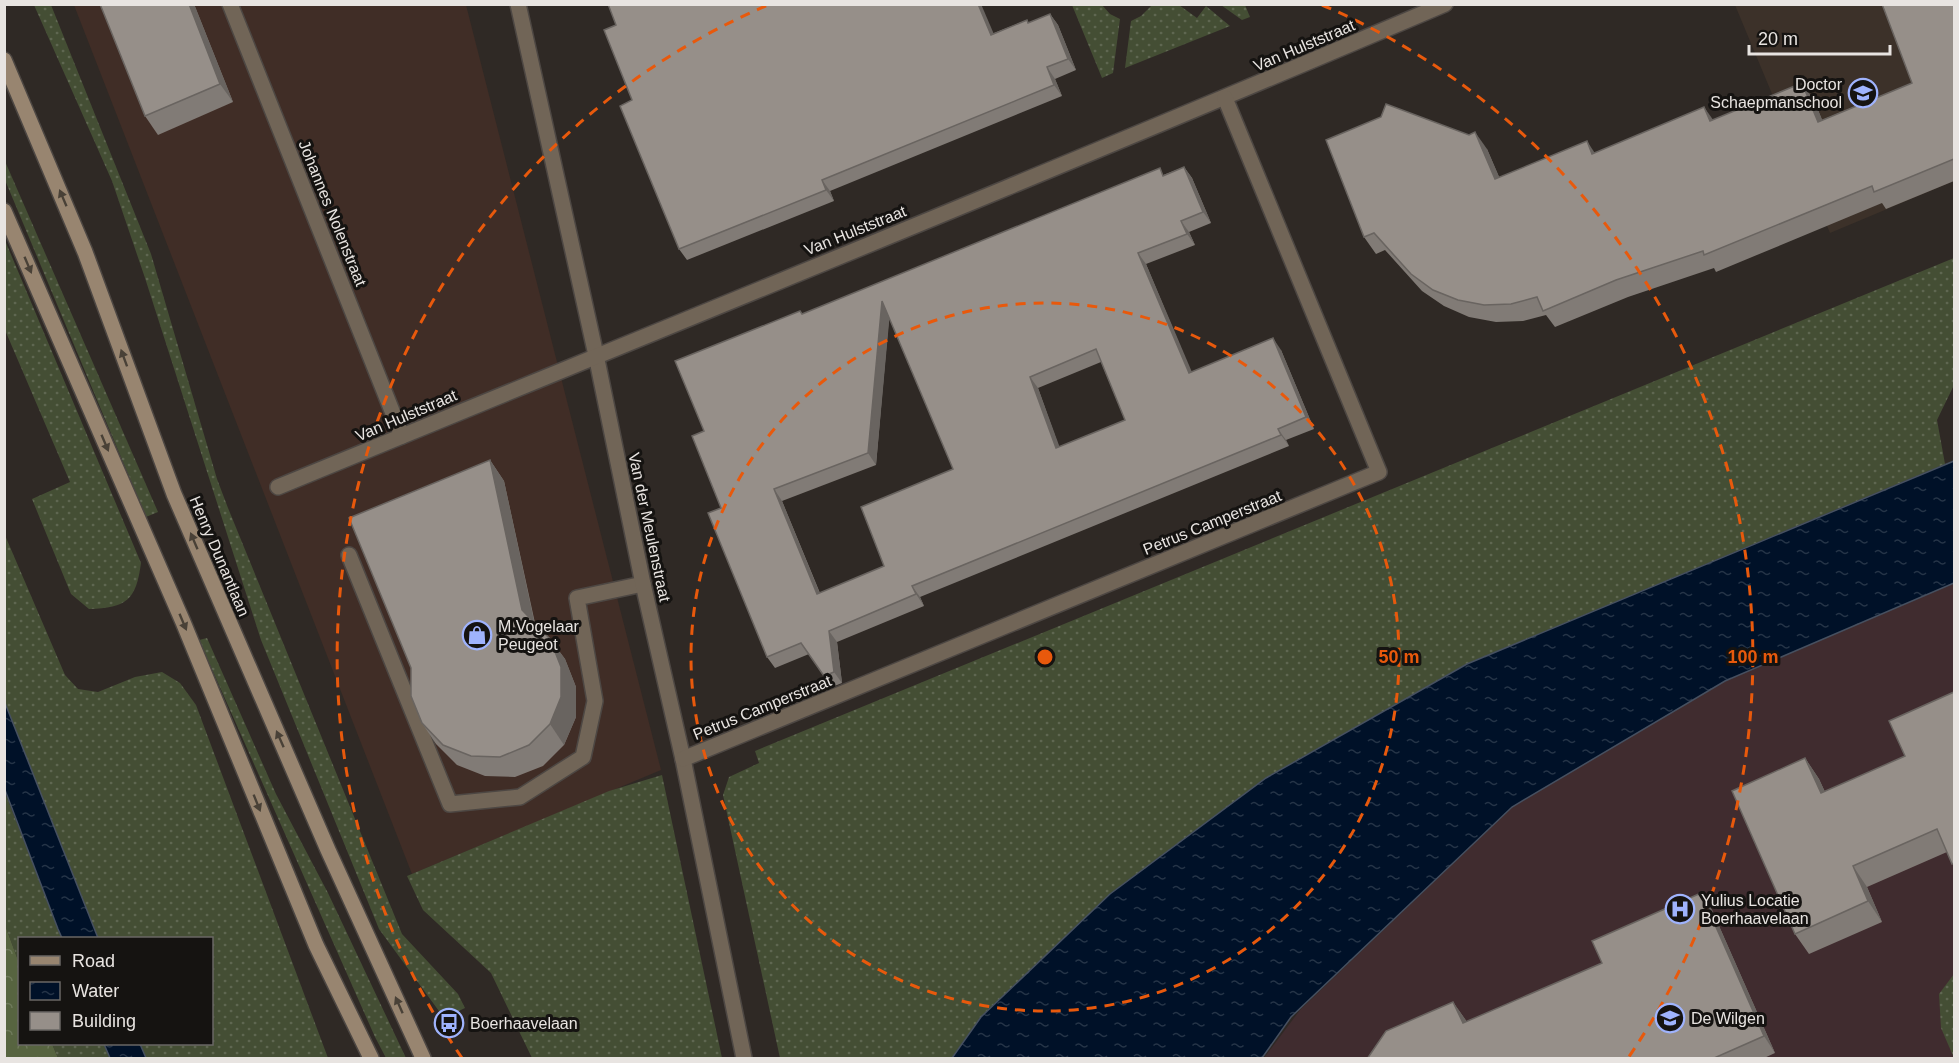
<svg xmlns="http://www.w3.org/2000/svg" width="1959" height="1063" viewBox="0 0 1959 1063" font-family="Arial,sans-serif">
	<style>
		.commercial { fill: #402d26 }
		.built { fill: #3c3129 }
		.medical { fill: #402c2f }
		.grass { fill: url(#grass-dots) }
		.forest { fill: url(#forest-crowns) }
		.water { fill: url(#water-ripples); stroke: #465060; stroke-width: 1.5 }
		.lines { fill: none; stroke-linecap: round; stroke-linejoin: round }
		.lane-casing { stroke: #4d4743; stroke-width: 18 }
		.street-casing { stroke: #4d4743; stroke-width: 18 }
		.secondary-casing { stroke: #4d4743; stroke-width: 18 }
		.lane { stroke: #716557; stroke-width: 15 }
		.street { stroke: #716557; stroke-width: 15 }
		.secondary { stroke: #988570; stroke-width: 15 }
		.wall { fill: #817b76; fill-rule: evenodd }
		.shaded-wall { fill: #696460 }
		.building { fill: #968f89; stroke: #696460; stroke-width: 1.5; fill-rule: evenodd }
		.oneway { fill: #494137 }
		.ring { fill: none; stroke: #e8590c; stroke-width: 3; stroke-dasharray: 10 8 }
		.labels { text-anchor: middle; stroke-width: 6; stroke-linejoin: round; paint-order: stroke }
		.street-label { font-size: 16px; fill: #e8e4e1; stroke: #151311 }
		.poi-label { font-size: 16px; fill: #e8e4e1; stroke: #151311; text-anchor: start }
		.centre { fill: #e8590c; stroke: #151311; stroke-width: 3 }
		.ring-label { font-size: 18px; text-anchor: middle; font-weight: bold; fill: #e8590c; stroke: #151311; stroke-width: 6; stroke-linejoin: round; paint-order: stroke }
	</style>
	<defs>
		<pattern id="grass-dots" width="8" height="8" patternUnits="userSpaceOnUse" patternTransform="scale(1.5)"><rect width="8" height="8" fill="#444e34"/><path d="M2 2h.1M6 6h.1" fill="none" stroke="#5f6751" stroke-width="1.8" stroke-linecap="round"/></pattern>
		<pattern id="forest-crowns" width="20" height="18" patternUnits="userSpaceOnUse" patternTransform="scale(1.5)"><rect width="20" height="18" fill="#576440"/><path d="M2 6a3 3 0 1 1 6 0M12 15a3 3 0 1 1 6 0" fill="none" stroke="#6f7a5b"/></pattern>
		<pattern id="water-ripples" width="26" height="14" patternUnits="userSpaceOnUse" patternTransform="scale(1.5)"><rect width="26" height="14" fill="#001128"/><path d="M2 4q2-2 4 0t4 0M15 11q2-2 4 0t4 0" fill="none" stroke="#253447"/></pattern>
	</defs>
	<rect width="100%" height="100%" fill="#2f2925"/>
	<polygon class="commercial" points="74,5 466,5 661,770 412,874"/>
	<polygon class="built" points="1735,5 1954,5 1954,181 1830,233"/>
	<polygon class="medical" points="1954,583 1954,1058 1264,1058 1300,1010 1512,807 1725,681"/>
	<g class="grass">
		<polygon points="34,5 51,5 151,254 217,479 228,508 402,934 458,994 465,1008 444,1018 379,929 261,640 145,278 112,181"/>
		<polygon points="1072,5 1102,5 1110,14 1120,19 1113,73 1102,78"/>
		<polygon points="1152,5 1179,5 1197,18 1206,6 1230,26 1125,68 1131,21 1141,16"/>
		<polygon points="1221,5 1245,5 1250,17 1242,20"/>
		<polygon points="4,159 158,512 146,517 5,180"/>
		<path d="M4 238 141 563C136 600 127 608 89 609L71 594 32 499 70 482 5 330Z"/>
		<polygon points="1954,258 1954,385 1937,420 1945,464 1467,664 1266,778 1110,894 981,1017 952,1058 780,1058 723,795 729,777 759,763 755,751"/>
		<polygon points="4,533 65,675 78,689 98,692 135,677 162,672 180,683 196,705 328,1058 146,1058 140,1044 212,1044 212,938 98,938 5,703"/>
		<polygon points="207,638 276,794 328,893 406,1058 386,1058 375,1037 199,640"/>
		<polygon points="662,775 722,1058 532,1058 491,973 423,910 407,876 609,791"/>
		<polygon points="4,790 62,938 20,938 19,963 5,925"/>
		<polygon points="1954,974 1954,1058 1941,1028 1939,994"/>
		<polygon points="52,1044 104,1044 110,1058 58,1058"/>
	</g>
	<polygon class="forest" points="5,925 19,963 20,1044 52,1044 58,1058 5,1058"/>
	<g class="water">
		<polygon points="1954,461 1954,583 1725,681 1512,807 1291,1017 1262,1058 952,1058 981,1017 1110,894 1266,778 1467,664"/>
		<polygon points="4,703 5,703 98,938 62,938 58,929 5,790"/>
		<polygon points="104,1044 140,1044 146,1058 110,1058"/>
	</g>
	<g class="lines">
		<g class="lane-casing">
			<g id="lane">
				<polyline points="230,4 402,436"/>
				<polyline points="349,555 450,804 520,797 583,757 595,701 577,598 643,584"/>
			</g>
		</g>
		<g class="street-casing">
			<g id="street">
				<polyline points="518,4 596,355 643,584 683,759 744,1058"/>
				<path d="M278 487C667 327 1058 169 1445 4"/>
				<polyline points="683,759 1379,472 1225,98"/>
			</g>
		</g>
		<g class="secondary-casing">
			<g id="secondary">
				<polyline points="4,60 85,252 174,494 328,850 423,1058"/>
				<polyline points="4,211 183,622 316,945 371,1058"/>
			</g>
		</g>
		<use href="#lane" class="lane"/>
		<use href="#street" class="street"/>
		<use href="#secondary" class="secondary"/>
	</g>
	<g class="wall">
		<polygon points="194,4 233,102 158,135 145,116"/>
		<polygon points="1954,4 1954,181 1886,209 1882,203 1716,272 1714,268 1628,297 1555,327 1546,315 1523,321 1496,322 1469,317 1444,306 1422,291 1385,250 1376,254 1364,237 1487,149 1499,177 1595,153 1713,120 1814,100 1822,120 1912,83"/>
		<polygon points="1050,14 1058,25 1076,70 1055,79 1062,96 830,191 834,201 687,260 679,249 632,100 616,25 994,33 1027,20 1029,23"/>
		<path d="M1184 167 1192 178 1211 223 1189 232 1195 245 1146 264 1191 372 1281 350 1314 429 1286 440 1289 446 920 597 924 606 837 642 842 683 832 687 809 654 775 668 767 657 721 508 704 431 803 314ZM889 318 953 469 884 566 820 593 782 501 876 465ZM1101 362 1125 420 1059 447 1038 388Z"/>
		<polygon points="490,460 504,481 535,623 550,639 565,659 576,687 576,717 564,745 543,766 515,777 485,776 457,765 436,744 422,723"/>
		<polygon points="1954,692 1954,867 1947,852 1867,887 1882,922 1809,954 1795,934 1805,758 1819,779 1825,792 1905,756"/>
		<polygon points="1701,893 1712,910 1775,1053 1762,1059 1367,1059 1453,1002 1467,1022 1602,963"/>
	</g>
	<g class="shaded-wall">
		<polygon points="189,4 194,4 233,102 220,84"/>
		<polygon points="978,4 981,4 999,46 991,35"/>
		<polygon points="1050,14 1058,25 1076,70 1068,59"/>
		<polygon points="1047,67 1055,79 1062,96 1054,85"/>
		<polygon points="1802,83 1814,100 1830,139 1818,122"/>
		<polygon points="1704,107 1716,124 1710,121"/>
		<polygon points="1475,132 1487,149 1507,195 1495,179"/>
		<polygon points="1587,141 1598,158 1592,154"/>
		<polygon points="1184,167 1192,178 1211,223 1203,212"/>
		<polygon points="822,180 830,191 834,201 826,190"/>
		<polygon points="1181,221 1189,232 1195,245 1187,234"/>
		<polygon points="1138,253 1146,264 1197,384 1189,373"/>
		<polygon points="882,301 890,312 876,465 868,453"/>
		<polygon points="1273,338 1281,350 1314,429 1306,417"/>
		<polygon points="1030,377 1038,388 1064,459 1056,448"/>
		<polygon points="1278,429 1286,440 1289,446 1281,435"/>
		<polygon points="490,460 504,481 536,630 522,610"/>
		<polygon points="774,489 782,501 825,606 817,594"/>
		<polygon points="912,586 920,597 924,606 916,594"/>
		<polygon points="829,631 837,642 842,683 834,672"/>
		<polygon points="550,639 565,659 576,687 576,717 564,745 550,724"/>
		<polygon points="1805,758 1819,779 1835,814 1821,793"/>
		<polygon points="1853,866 1867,887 1882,922 1868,901"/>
		<polygon points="1701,893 1712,910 1775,1053 1764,1036"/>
		<polygon points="1453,1002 1465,1019 1475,1040 1463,1023"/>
	</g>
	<g class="building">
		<polygon points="100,4 189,4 220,84 145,116"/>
		<polygon points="608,4 978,4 991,35 1027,20 1028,23 1050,14 1068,59 1047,67 1054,85 822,180 826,190 679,249 620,106 632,100 604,30 616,25"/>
		<polygon points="1882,4 1954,4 1954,159 1874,192 1872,186 1704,255 1703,251 1616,280 1543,311 1537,297 1511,304 1484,305 1458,300 1433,290 1411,274 1374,233 1364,237 1326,140 1381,117 1386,104 1469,135 1475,132 1495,179 1587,141 1592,154 1704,107 1710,121 1802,83 1818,122 1912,83"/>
		<path d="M1184 167 1203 212 1181 221 1187 234 1138 253 1189 373 1273 338 1306 417 1278 429 1281 435 912 586 916 594 829 631 834 672 824 676 801 643 767 657 708 513 721 508 692 436 704 431 675 361 800 311 802 314 1160 168 1163 176ZM882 301 953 469 861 507 884 566 817 594 774 489 868 453ZM1096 349 1125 420 1056 448 1030 377Z"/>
		<polygon points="490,460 522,610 550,639 561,667 561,697 550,724 529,745 500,757 471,756 443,745 422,723 411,696 411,668 349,518"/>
		<polygon points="1954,692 1954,863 1952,864 1937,829 1853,866 1868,901 1795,934 1732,791 1805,758 1821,793 1905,756 1889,721"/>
		<polygon points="1701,893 1764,1036 1712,1059 1367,1059 1386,1031 1453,1002 1463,1023 1602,963 1592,941"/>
	</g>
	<defs><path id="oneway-solid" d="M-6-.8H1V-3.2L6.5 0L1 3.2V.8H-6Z" transform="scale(1.5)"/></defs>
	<g class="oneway">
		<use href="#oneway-solid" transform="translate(63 198) rotate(-113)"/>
		<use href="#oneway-solid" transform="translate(28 265) rotate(67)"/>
		<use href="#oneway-solid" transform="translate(124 358) rotate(-110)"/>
		<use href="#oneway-solid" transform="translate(105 443) rotate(67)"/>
		<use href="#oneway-solid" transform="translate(194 541) rotate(-113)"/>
		<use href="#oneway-solid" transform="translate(183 622) rotate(67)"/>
		<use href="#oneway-solid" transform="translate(280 739) rotate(-114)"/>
		<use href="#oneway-solid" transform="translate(257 803) rotate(68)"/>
		<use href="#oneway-solid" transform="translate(399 1005) rotate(-114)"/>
	</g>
	<g class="ring">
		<circle cx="1045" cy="657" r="354"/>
		<path d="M462 1058A708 708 0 0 1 768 5M1322 5A708 708 0 0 1 1628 1058"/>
	</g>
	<defs>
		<g id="school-ring" transform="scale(1.5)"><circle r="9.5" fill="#151311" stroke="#9fb3fd" stroke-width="1.5"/><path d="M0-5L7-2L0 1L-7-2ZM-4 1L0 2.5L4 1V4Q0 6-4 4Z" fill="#9fb3fd"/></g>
		<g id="shop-ring" transform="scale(1.5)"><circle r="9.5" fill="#151311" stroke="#9fb3fd" stroke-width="1.5"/><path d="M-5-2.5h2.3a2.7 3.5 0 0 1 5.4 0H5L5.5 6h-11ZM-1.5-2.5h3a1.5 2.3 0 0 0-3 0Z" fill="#9fb3fd"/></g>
		<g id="hospital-ring" transform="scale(1.5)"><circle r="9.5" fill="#151311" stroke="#9fb3fd" stroke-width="1.5"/><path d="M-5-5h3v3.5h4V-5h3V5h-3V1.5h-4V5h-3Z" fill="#9fb3fd"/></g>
		<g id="bus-ring" transform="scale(1.5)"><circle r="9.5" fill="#151311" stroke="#9fb3fd" stroke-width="1.5"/><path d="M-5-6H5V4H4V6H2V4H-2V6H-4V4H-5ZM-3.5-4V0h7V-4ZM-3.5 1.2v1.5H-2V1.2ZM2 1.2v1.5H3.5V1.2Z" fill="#9fb3fd"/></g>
	</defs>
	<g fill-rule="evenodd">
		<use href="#school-ring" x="1863" y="93"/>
		<use href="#shop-ring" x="477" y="635"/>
		<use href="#hospital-ring" x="1680" y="909"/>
		<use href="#school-ring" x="1670" y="1018"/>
		<use href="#bus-ring" x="449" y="1023"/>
	</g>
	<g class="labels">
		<g class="street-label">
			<text transform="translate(1304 45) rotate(-23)" y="6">Van Hulststraat</text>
			<text transform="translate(333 213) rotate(68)" y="6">Johannes Nolenstraat</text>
			<text transform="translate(855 230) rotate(-22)" y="6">Van Hulststraat</text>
			<text transform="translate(406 415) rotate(-23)" y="6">Van Hulststraat</text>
			<text transform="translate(1212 522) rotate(-22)" y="6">Petrus Camperstraat</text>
			<text transform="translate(650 527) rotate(78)" y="6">Van der Meulenstraat</text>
			<text transform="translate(220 556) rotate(67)" y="6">Henry Dunantlaan</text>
			<text transform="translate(762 707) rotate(-22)" y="6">Petrus Camperstraat</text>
		</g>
		<g class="poi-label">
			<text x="1842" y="90" text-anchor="end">Doctor<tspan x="1842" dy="18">Schaepmanschool</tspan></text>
			<text x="498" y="632">M.Vogelaar<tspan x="498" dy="18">Peugeot</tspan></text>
			<text x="1701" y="906">Yulius Locatie<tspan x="1701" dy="18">Boerhaavelaan</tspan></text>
			<text x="1691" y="1024">De Wilgen</text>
			<text x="470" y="1029">Boerhaavelaan</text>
		</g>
	</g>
	<circle cx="1045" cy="657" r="9" class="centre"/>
	<g class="ring-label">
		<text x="1399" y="663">50 m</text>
		<text x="1753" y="663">100 m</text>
	</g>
	<rect width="1959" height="1063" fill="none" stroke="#e8e4e1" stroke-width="12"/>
	<rect x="18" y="937" width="195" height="108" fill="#151311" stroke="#696764" stroke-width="1.5"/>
	<rect x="30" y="956" width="30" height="9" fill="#988570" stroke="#696764" stroke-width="1.5"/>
	<text x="72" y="967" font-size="18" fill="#e8e4e1">Road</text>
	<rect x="30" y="982" width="30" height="18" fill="url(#water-ripples)" stroke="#696764" stroke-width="1.5"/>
	<text x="72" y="997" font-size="18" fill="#e8e4e1">Water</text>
	<rect x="30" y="1012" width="30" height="18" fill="#968f89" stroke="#696764" stroke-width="1.5"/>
	<text x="72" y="1027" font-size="18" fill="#e8e4e1">Building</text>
	<path d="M1749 45v9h141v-9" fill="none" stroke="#e8e4e1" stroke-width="3"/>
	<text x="1758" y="45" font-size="18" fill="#e8e4e1" stroke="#151311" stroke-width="4.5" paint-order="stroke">20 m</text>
</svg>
